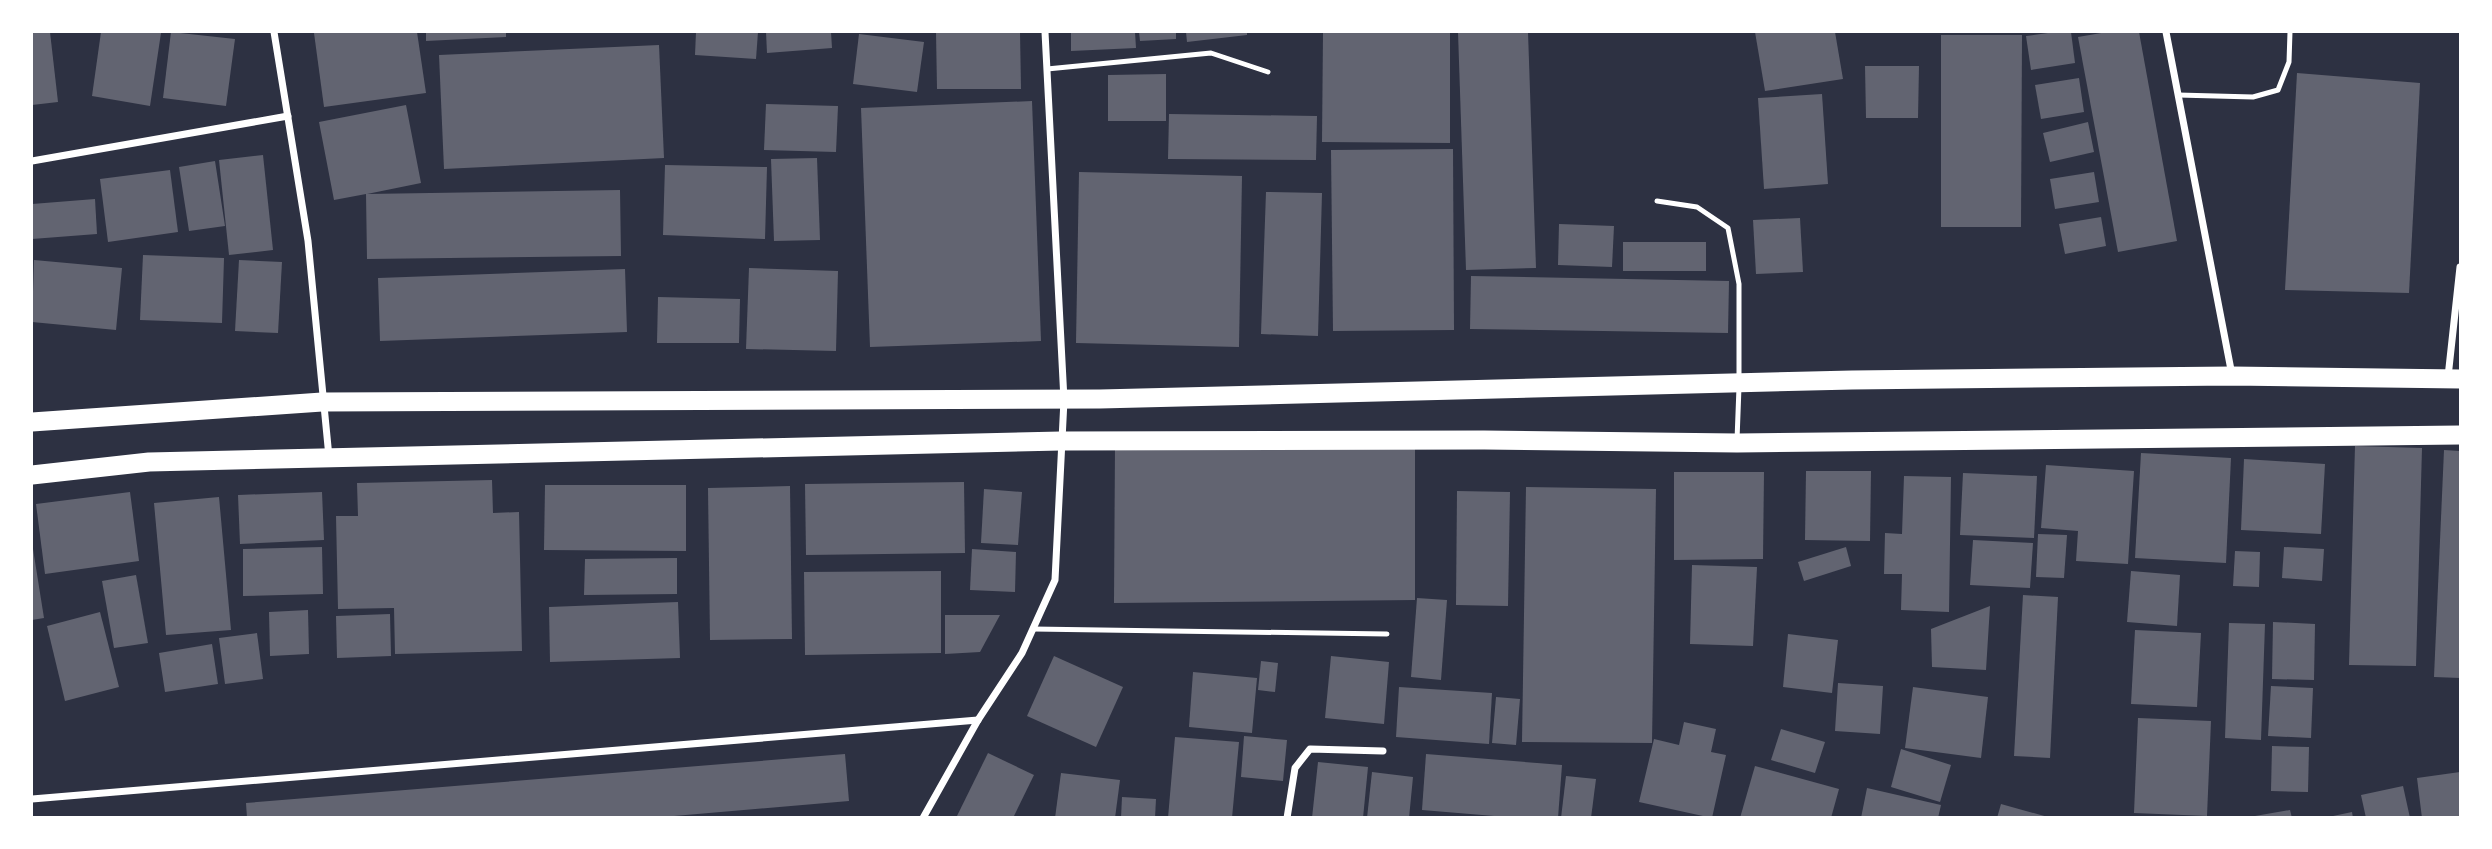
<svg xmlns="http://www.w3.org/2000/svg" width="2492" height="849" viewBox="0 0 2492 849" font-family="'Public Sans',sans-serif">
	<style>
		.building { fill: #626471 }
		.lines { fill: none; stroke-linecap: round; stroke-linejoin: round }
		.service { stroke: #fff; stroke-width: 5 }
		.minor { stroke: #fff; stroke-width: 7 }
		.trunk { stroke: #fff; stroke-width: 19 }
	</style>
	<rect width="100%" height="100%" fill="#2d3142"/>
	<g class="building">
		<polygon points="32,32 50,32 58,102 32,105"/>
		<polygon points="101,32 161,33 150,106 92,96"/>
		<polygon points="171,32 235,39 226,106 163,98"/>
		<polygon points="321,32 417,32 426,93 324,107 314,33"/>
		<polygon points="426,32 506,32 506,37 426,41"/>
		<polygon points="696,32 758,32 756,59 695,55"/>
		<polygon points="766,32 831,32 832,48 767,53"/>
		<polygon points="936,32 1020,32 1021,89 937,89"/>
		<polygon points="1071,32 1135,32 1136,48 1071,51"/>
		<polygon points="1139,32 1176,32 1176,39 1140,41"/>
		<polygon points="1186,32 1247,32 1247,35 1187,42"/>
		<polygon points="1323,32 1450,32 1450,143 1322,142"/>
		<polygon points="1458,32 1528,32 1536,268 1466,270"/>
		<polygon points="1755,32 1835,32 1843,79 1765,91"/>
		<polygon points="2055,32 2071,32 2075,63 2031,70 2026,36"/>
		<polygon points="2107,32 2139,32 2177,241 2118,252 2078,37"/>
		<polygon points="859,34 924,42 917,92 853,84"/>
		<polygon points="1941,35 2022,35 2021,227 1941,227"/>
		<polygon points="659,45 664,158 444,169 439,55"/>
		<polygon points="1865,66 1919,66 1918,118 1866,118"/>
		<polygon points="2297,73 2420,83 2409,293 2285,290"/>
		<polygon points="1166,74 1166,121 1108,121 1108,75"/>
		<polygon points="2079,78 2084,112 2041,119 2035,85"/>
		<polygon points="1822,94 1828,184 1764,189 1758,98"/>
		<polygon points="1032,101 1041,341 870,347 861,108"/>
		<polygon points="766,104 838,106 836,152 764,150"/>
		<polygon points="406,105 421,183 367,194 620,190 621,256 367,259 366,194 334,200 319,122"/>
		<polygon points="1169,114 1317,116 1316,160 1168,159"/>
		<polygon points="2088,122 2094,152 2050,162 2043,133"/>
		<polygon points="1453,149 1454,330 1333,331 1331,150"/>
		<polygon points="263,155 273,250 229,255 219,160"/>
		<polygon points="817,158 820,240 774,241 771,159"/>
		<polygon points="215,161 225,226 189,231 179,167"/>
		<polygon points="665,165 767,167 765,239 663,235"/>
		<polygon points="170,170 178,232 108,242 100,179"/>
		<polygon points="1079,172 1242,176 1239,347 1076,343"/>
		<polygon points="2094,172 2099,202 2055,209 2050,179"/>
		<polygon points="1266,192 1322,193 1318,336 1261,334"/>
		<polygon points="95,199 97,234 32,239 32,204"/>
		<polygon points="2101,217 2106,246 2065,254 2059,224"/>
		<polygon points="1800,218 1803,272 1756,274 1753,220"/>
		<polygon points="1559,224 1614,226 1612,267 1558,265"/>
		<rect x="1623" y="242" width="83" height="29"/>
		<polygon points="143,255 224,258 222,323 140,320"/>
		<polygon points="34,260 122,268 116,330 32,322"/>
		<polygon points="239,260 282,262 278,333 235,331"/>
		<polygon points="749,268 838,271 836,351 746,349"/>
		<polygon points="625,269 627,332 380,341 378,278"/>
		<polygon points="1471,276 1729,281 1728,333 1470,329"/>
		<polygon points="658,297 740,299 739,343 657,343"/>
		<polygon points="1415,440 1415,600 1114,603 1115,446"/>
		<polygon points="2355,446 2422,448 2416,666 2349,665"/>
		<polygon points="2444,450 2460,451 2460,678 2434,677"/>
		<polygon points="2141,453 2231,458 2226,563 2135,558"/>
		<polygon points="2244,459 2325,464 2321,534 2241,530"/>
		<polygon points="2046,465 2134,471 2128,564 2076,561 2078,531 2041,528"/>
		<polygon points="1806,471 1871,471 1870,541 1805,540"/>
		<polygon points="1674,472 1764,472 1763,559 1674,560"/>
		<polygon points="1963,473 2037,476 2034,538 1960,535"/>
		<polygon points="1904,476 1951,477 1949,612 1901,610 1902,574 1884,574 1885,533 1902,534"/>
		<polygon points="492,480 493,513 519,512 522,651 395,654 394,608 338,609 336,516 358,516 357,483"/>
		<polygon points="964,482 965,553 806,555 805,484"/>
		<polygon points="545,485 686,485 686,551 544,550"/>
		<polygon points="790,486 792,639 710,640 708,488"/>
		<polygon points="1526,487 1656,489 1652,743 1522,742"/>
		<polygon points="984,489 1022,492 1018,545 981,543"/>
		<polygon points="1457,491 1510,492 1508,606 1456,605"/>
		<polygon points="130,492 139,561 45,574 36,504"/>
		<polygon points="322,492 324,540 240,544 238,495"/>
		<polygon points="219,497 231,630 166,635 154,503"/>
		<polygon points="2038,534 2067,535 2064,578 2036,577"/>
		<polygon points="1973,540 2033,543 2030,588 1970,585"/>
		<polygon points="322,547 323,594 243,596 243,549"/>
		<polygon points="1846,547 1851,566 1804,581 1798,562"/>
		<polygon points="2284,547 2324,549 2322,581 2282,578"/>
		<polygon points="33,549 44,618 32,620 32,550"/>
		<polygon points="972,549 1016,552 1015,592 970,590"/>
		<polygon points="2235,551 2260,552 2259,587 2233,586"/>
		<polygon points="677,558 677,594 584,595 585,559"/>
		<polygon points="1692,565 1757,567 1753,646 1690,644"/>
		<polygon points="941,571 941,653 805,655 804,572"/>
		<polygon points="2131,571 2180,575 2177,626 2127,622"/>
		<polygon points="136,575 148,643 114,648 102,581"/>
		<polygon points="2023,595 2058,597 2050,758 2014,756"/>
		<polygon points="1417,598 1447,600 1441,680 1411,677"/>
		<polygon points="678,602 680,658 550,662 549,607"/>
		<polygon points="1990,606 1986,670 1932,667 1931,629"/>
		<polygon points="308,610 309,654 270,656 269,612"/>
		<polygon points="100,612 119,687 65,701 47,626"/>
		<polygon points="390,614 391,656 337,658 336,616"/>
		<polygon points="945,615 1000,615 980,652 945,654"/>
		<polygon points="2273,622 2315,624 2314,680 2272,679"/>
		<polygon points="2229,623 2265,624 2261,740 2225,738"/>
		<polygon points="2135,630 2201,633 2197,707 2131,704"/>
		<polygon points="257,633 263,679 225,684 219,638"/>
		<polygon points="1788,634 1838,640 1832,693 1783,687"/>
		<polygon points="212,644 218,684 165,692 159,653"/>
		<polygon points="1054,656 1123,687 1096,747 1027,716"/>
		<polygon points="1331,656 1389,662 1384,724 1325,718"/>
		<polygon points="1261,661 1278,663 1275,692 1258,690"/>
		<polygon points="1193,672 1257,678 1252,733 1189,727"/>
		<polygon points="1838,683 1883,686 1880,734 1835,731"/>
		<polygon points="2271,686 2313,688 2311,738 2268,736"/>
		<polygon points="1399,687 1492,693 1489,744 1396,737"/>
		<polygon points="1913,687 1988,697 1981,758 1905,748"/>
		<polygon points="1496,697 1520,699 1516,745 1492,743"/>
		<polygon points="2138,718 2211,721 2207,816 2134,813"/>
		<polygon points="1684,722 1716,729 1711,752 1726,755 1712,818 1639,802 1654,739 1679,745"/>
		<polygon points="1781,729 1825,742 1815,773 1771,760"/>
		<polygon points="1244,736 1287,740 1283,781 1241,777"/>
		<polygon points="1175,737 1239,742 1232,818 1168,818"/>
		<polygon points="2272,746 2309,747 2308,792 2271,791"/>
		<polygon points="1901,749 1951,765 1940,802 1891,787"/>
		<polygon points="988,753 1034,775 1013,818 956,818"/>
		<polygon points="845,754 849,801 651,818 247,818 246,803"/>
		<polygon points="1426,754 1562,765 1558,818 1518,818 1422,810"/>
		<polygon points="1318,762 1368,767 1363,818 1312,818"/>
		<polygon points="1755,766 1839,789 1831,818 1740,818"/>
		<polygon points="1372,772 1413,777 1409,818 1367,818"/>
		<polygon points="2460,772 2460,818 2422,818 2417,778"/>
		<polygon points="1061,773 1120,780 1115,818 1055,818"/>
		<polygon points="1566,776 1596,779 1591,818 1561,818"/>
		<polygon points="2403,786 2410,818 2366,818 2361,795"/>
		<polygon points="1867,788 1941,805 1938,818 1861,818"/>
		<polygon points="1122,797 1156,799 1155,818 1121,818"/>
		<polygon points="2001,804 2048,817 2048,818 1997,818"/>
		<polygon points="2290,810 2292,818 2255,818 2255,816"/>
		<polygon points="2352,812 2353,818 2334,818 2333,816"/>
	</g>
	<g class="lines">
		<g class="service">
			<polyline points="1047,69 1211,53 1268,72"/>
			<polyline points="2178,95 2253,97 2278,90 2289,62 2290,32"/>
			<polyline points="1657,201 1697,207 1728,228 1739,284 1739,377"/>
			<polyline points="1737,440 1739,387"/>
			<polyline points="1033,629 1387,634"/>
		</g>
		<g class="minor">
			<polyline points="274,32 308,241 329,457"/>
			<polyline points="2166,32 2232,375"/>
			<polyline points="32,161 288,116"/>
			<polyline points="2448,377 2460,267"/>
			<polyline points="32,799 978,720"/>
			<polyline points="923,818 978,720 1022,653 1055,580 1064,400 1045,32"/>
			<polyline points="1287,818 1295,768 1310,749 1383,751"/>
		</g>
		<g class="trunk">
			<polyline points="32,422 322,402 1100,399 1852,380 2232,376 2460,379"/>
			<polyline points="32,475 149,462 1061,441 1484,440 1737,443 2460,435"/>
		</g>
	</g>
	<rect width="2492" height="849" fill="none" stroke="#ffffff" stroke-width="66"/>
</svg>
